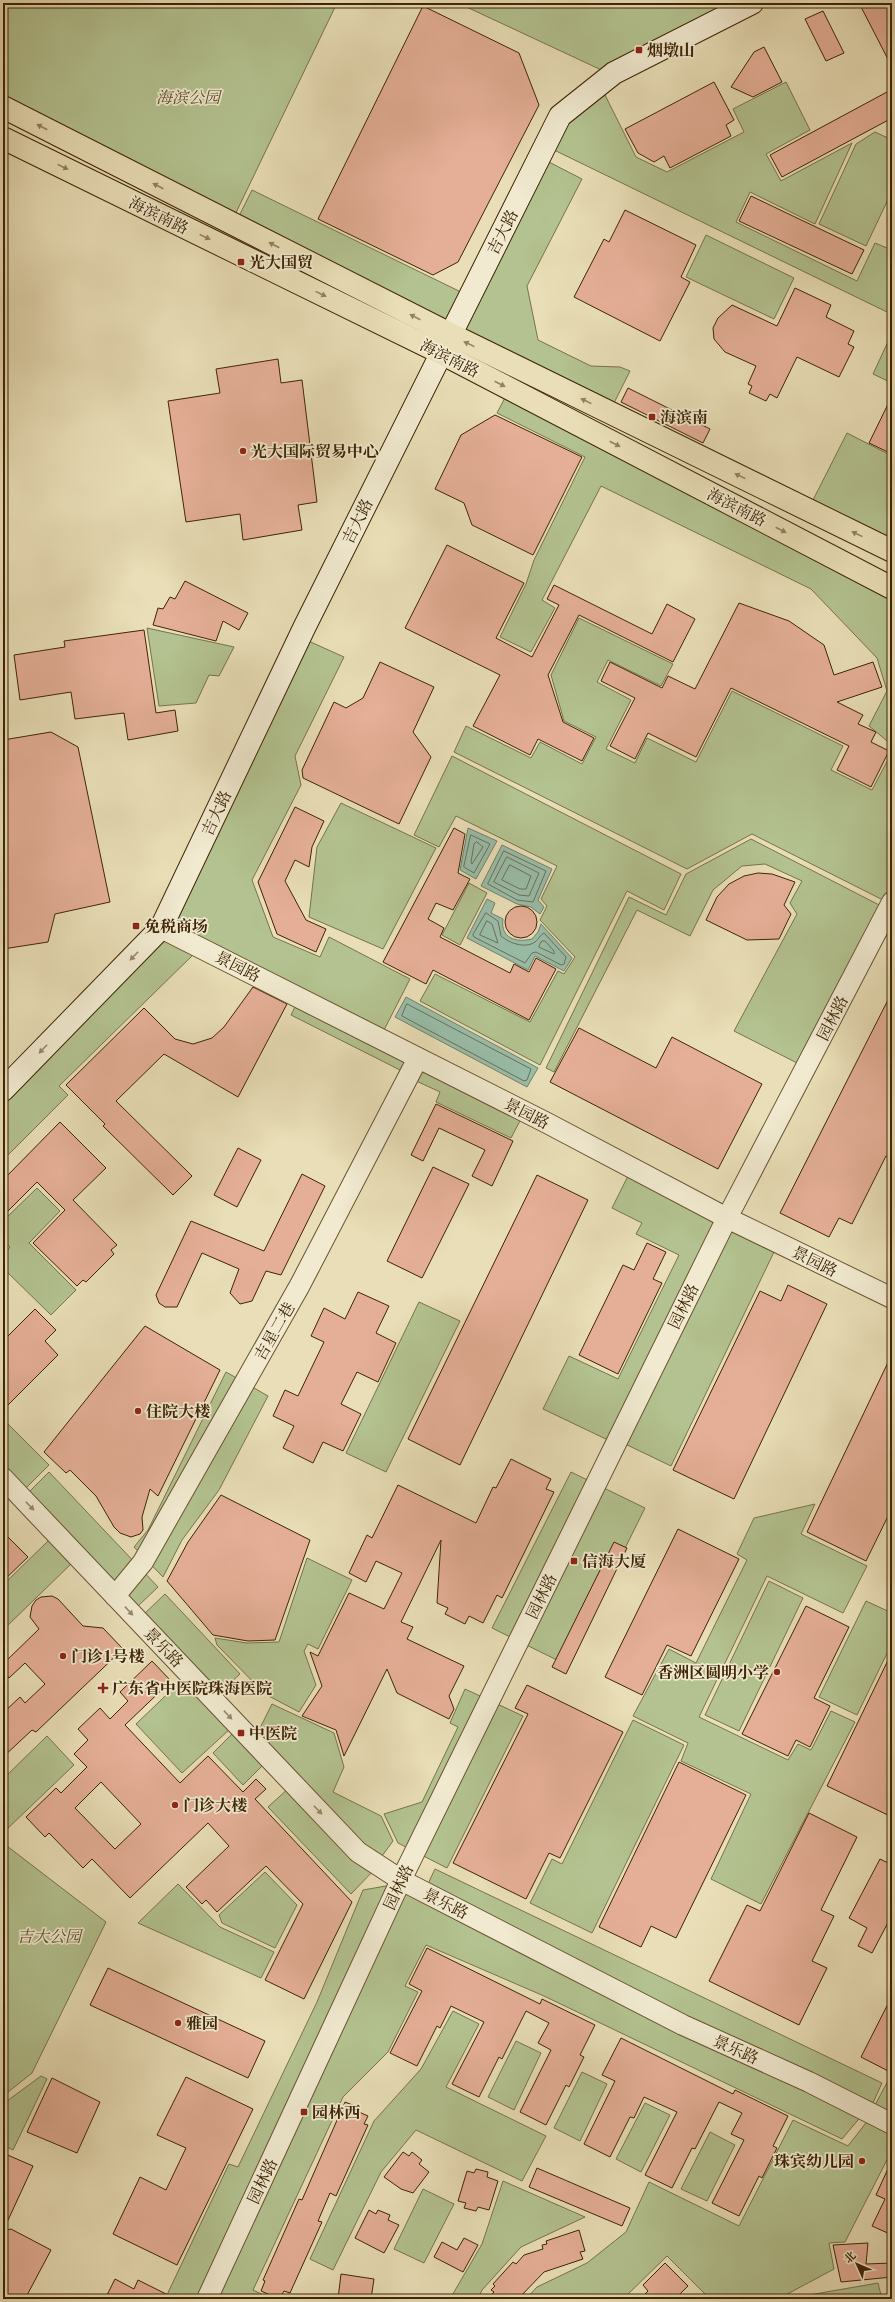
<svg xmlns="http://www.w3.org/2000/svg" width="895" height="2302" viewBox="0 0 895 2302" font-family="'Old Standard TT','Noto Serif SC',serif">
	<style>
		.green { fill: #b3c290; stroke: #78734a }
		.water { fill: #99bda9; stroke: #758067 }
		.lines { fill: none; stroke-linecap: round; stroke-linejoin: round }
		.shore { stroke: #6c7057; stroke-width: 1 }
		.building { fill: #e5af97; stroke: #3e2405; fill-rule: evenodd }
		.street-casing { stroke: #695232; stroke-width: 22 }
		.secondary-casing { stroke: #3e2405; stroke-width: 24 }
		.primary-casing { stroke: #3e2405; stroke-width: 24 }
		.street { stroke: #f1ead0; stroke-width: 20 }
		.secondary { stroke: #f1ead0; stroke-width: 22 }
		.primary { stroke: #e9deb7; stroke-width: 22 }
		.oneway { fill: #94815e }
		.oneway2 { fill: #98876a }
		.poi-dot { fill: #8f2418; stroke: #f1ead0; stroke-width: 1.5 }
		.labels { text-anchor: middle; stroke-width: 3.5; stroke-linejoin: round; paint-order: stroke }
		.poi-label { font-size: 16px; font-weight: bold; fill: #3e2405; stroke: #f1ead0; text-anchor: start }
		.park-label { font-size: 16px; font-style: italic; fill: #5b4c28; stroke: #f1ead0 }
		.street-label { font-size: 16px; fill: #3e2405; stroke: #f1ead0 }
	</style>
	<rect width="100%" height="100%" fill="#e9deb7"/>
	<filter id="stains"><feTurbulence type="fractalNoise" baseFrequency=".005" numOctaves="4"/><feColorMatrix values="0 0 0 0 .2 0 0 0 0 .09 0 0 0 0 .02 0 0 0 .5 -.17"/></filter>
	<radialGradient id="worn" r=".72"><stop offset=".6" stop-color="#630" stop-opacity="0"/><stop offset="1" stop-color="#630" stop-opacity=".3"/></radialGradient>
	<g class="green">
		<polygon points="3,3 337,3 231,223 3,107"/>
		<polygon points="458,3 745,3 610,74"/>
		<polygon points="786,82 810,130 766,154 781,181 852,143 815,224 750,192 736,222 857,281 875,243 892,250 892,308 889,313 552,149 567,119 602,89 636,157 667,172 744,132 733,109"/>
		<polygon points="875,132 892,140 892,191 866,246 819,224 856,144"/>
		<polygon points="543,159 582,179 527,286 538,340 591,366 620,367 630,371 611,409 456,332"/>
		<polygon points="252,190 465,294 450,324 237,220"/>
		<polygon points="706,235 794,278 774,319 686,277"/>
		<polygon points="892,333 892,383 873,374"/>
		<polygon points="508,392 892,592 892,745 869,726 887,691 877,658 811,589 601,486 542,600 555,608 531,652 500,637 526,584 534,560 585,457 497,413"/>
		<polygon points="847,433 892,456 892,541 812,502"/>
		<polygon points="579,618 673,664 661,686 608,660 597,682 631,700 606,749 635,763 647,738 696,762 732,691 843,746 831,770 872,790 892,752 892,889 887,902 752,834 687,869 454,752 466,726 531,758 540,742 582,764 596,737 564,721 551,675"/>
		<polygon points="147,628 234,647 219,676 209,675 196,703 159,706"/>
		<polygon points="304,639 344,657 295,756 301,785 252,880 273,937 320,957 329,937 410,979 382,1034 168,926"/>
		<polygon points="452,756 681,874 664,910 627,891 540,1065 420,1001 435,974 530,1022 558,971 564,974 575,957 540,920 547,906 541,899 557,866 456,816 439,847 414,835"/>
		<polygon points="341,803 436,848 383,949 309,917 317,847"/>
		<polygon points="751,839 885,908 801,1065 734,1031 797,914 790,903 802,881 765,864 742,866 713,890 690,936 637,910 554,1072 546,1068 629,897 666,915 686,874"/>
		<polygon points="469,883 487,893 460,945 442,935"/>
		<polygon points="163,935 195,953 59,1086 68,1095 3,1160 3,1100"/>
		<polygon points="298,1001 523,1115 511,1138 436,1102 440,1092 412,1079 400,1070 291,1015"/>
		<polygon points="630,1172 723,1221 610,1441 543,1409 569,1356 618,1379 679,1255 636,1234 642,1223 612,1208"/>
		<polygon points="37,1188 60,1211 29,1243 76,1290 51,1315 3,1268 3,1255 10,1247 3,1240 3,1221"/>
		<polygon points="727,1228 774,1252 671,1466 621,1442"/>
		<polygon points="419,1302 460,1321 386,1472 346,1453"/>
		<polygon points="226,1372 268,1396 219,1490 182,1540 163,1577 134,1547 148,1530"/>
		<polygon points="3,1419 49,1465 23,1491 3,1471"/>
		<polygon points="49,1472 158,1587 136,1608 28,1493"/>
		<polygon points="571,1472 645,1508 567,1665 492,1628"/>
		<polygon points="815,1504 801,1534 867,1566 843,1613 767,1576 699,1717 788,1760 798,1744 811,1750 831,1711 855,1722 761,1904 711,1879 751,1794 681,1761 688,1743 633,1716 669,1649 696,1663 747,1560 737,1554 754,1518"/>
		<polygon points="49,1540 72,1563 3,1630 3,1585"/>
		<polygon points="307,1558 352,1580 318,1649 308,1644 304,1651 316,1685 299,1712 265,1694 217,1645 215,1638 247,1643 279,1642"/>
		<polygon points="769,1581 803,1598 739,1731 705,1715"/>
		<polygon points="165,1594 240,1674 216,1696 141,1617"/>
		<polygon points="866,1601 892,1613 892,1643 857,1715 819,1697"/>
		<polygon points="183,1679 230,1729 182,1773 136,1724"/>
		<polygon points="465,1689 523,1716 447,1868 398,1843 384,1814 422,1802 458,1727 450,1723"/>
		<polygon points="272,1704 334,1733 344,1767 333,1792 381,1816 393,1841 379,1860 255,1738"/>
		<polygon points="633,1720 684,1745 592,1933 530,1903 552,1859 562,1864"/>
		<polygon points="235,1731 265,1763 243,1785 213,1753"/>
		<polygon points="47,1736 74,1765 6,1830 3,1827 3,1779"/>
		<polygon points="290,1787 374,1870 351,1894 268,1807"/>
		<polygon points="3,1843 106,1922 32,2073 3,2096"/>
		<polygon points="435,1869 882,2083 872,2105 688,2021 426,1888"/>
		<polygon points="265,1872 297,1905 275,1948 222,1923 219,1915"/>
		<polygon points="403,1883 863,2114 842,2139 544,1996 426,1945 405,1986 418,1992 388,2052 343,2097 253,2290 272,2299 165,2299 229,2164 238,2167 317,2002 363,1890"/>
		<polygon points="178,1884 220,1927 274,1952 261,1978 138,1923"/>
		<polygon points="453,2011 479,2024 446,2087 546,2136 522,2181 416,2130 381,2172 333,2270 310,2259 374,2121 421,2069"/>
		<polygon points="516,2041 541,2053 514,2110 488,2097"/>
		<polygon points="582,2072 607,2084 580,2141 554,2128"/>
		<polygon points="891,2075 892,2076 892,2116 874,2107"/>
		<polygon points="41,2076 47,2079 13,2150 3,2145 3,2104"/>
		<polygon points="645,2103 670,2115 641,2172 616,2159"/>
		<polygon points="869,2119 892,2130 892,2150 845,2242 829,2243 834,2269 778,2299 710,2299 667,2256 623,2299 526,2299 537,2287 587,2263 626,2232 649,2182 739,2226 793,2120 848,2146"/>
		<polygon points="710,2132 735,2145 707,2201 681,2189"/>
		<polygon points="503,2181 585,2217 521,2247 482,2290 478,2299 450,2299 482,2244"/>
		<polygon points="423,2189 454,2204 424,2263 394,2249"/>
		<polygon points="878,2283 882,2299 804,2299 803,2296"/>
	</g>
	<g class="water">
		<polygon points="468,828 497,841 476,879 460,870"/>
		<polygon points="502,845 552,869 538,900 544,907 540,914 531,907 517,904 481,886"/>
		<path d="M487 899 495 903 491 913 503 919C500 938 516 943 532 939L538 932 541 924 572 958 564 971 535 956 528 970 467 938Z"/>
		<polygon points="406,997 538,1068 527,1087 395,1017"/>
	</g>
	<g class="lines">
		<g class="shore">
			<polygon points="471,835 490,844 474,873 464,867"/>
			<polygon points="477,842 483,847 472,864 471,862 474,844"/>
			<polygon points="504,851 546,871 533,902 517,900 488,884"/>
			<polygon points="507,857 539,873 529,896 519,895 494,882"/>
			<polygon points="510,865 531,876 526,889 520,889 502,880"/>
			<path d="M486 913 498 921 501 936C509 943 525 949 535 942 539 939 540 935 544 933L566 957 564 964 561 965 536 952 532 953 525 963 474 937 473 935Z"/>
			<polygon points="487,921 492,924 498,943 480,935"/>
			<polygon points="542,941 545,941 554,951 554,954 539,947"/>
			<polygon points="407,1004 531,1069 527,1080 524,1081 402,1016"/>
		</g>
	</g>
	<g class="building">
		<polygon points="859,3 892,3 892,67"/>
		<polygon points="423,6 519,53 539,105 458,262 433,275 318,219"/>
		<polygon points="823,11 844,53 826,61 805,19"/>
		<polygon points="764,47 782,82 753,97 731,87 754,52"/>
		<polygon points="714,82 734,120 726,125 731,136 670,168 664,156 654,162 638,153 625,129"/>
		<polygon points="887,92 892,101 892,118 782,177 770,155"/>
		<polygon points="751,196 864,250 852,274 739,221"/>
		<polygon points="625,210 696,245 681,277 690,282 660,341 574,297 604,239 609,242"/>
		<polygon points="795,288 831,305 826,317 854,331 848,344 854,347 839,377 797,357 777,398 770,394 766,401 749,393 752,386 748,384 756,366 725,352 714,339 713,328 718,318 732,305 777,326"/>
		<polygon points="278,359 281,383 302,380 317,502 298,505 302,530 243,540 240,514 186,522 168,401 220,393 216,369"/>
		<polygon points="628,388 710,429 703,443 621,402"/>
		<polygon points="892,396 892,454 869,443"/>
		<polygon points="495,415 582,457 533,555 472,525 464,503 435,489 461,435"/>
		<polygon points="447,545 524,583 496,638 532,657 559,605 547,599 554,585 652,634 667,604 695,619 673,662 579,615 548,675 563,722 594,738 582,761 538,739 530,755 473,726 500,675 405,628"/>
		<polygon points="185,581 248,613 239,630 223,621 216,641 153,625 158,608 163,609 170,597 175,599"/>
		<polygon points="739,603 789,621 824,645 834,675 873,662 882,687 837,702 863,715 858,724 876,732 871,742 889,751 871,787 837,770 849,746 731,688 696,757 648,733 635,759 610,746 635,698 601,681 610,662 662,688 668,676 695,689"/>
		<polygon points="144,630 156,713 175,710 178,731 128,740 124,713 75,719 71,692 20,700 14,655 65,647 64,641"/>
		<polygon points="380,662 434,687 413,732 431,757 399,824 303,778 302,770 334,702 346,708 363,698"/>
		<polygon points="51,732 78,747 110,902 55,914 48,942 3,949 3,740"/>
		<polygon points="295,807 324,821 312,847 309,867 295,860 285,881 306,920 326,929 316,952 277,934 258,882"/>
		<polygon points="454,828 465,834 458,873 470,879 453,910 436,903 428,919 444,928 440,937 510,973 514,964 529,972 536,958 556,969 529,1020 433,970 426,984 383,962"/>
		<polygon points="758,873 772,874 795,882 784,905 791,914 779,939 747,940 706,920 717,897 729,884 744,876"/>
		<circle cx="521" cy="922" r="16"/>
		<polygon points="253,987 287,1004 238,1097 164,1054 116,1101 192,1176 173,1195 103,1126 105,1124 66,1085 144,1008 175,1039 193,1044 212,1038 224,1027"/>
		<polygon points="892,992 892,1159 886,1156 852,1224 839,1218 829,1237 780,1213"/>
		<polygon points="579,1028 656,1068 672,1037 762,1084 718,1169 550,1082"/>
		<polygon points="436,1104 513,1141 492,1186 472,1176 485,1150 439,1128 423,1161 411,1155"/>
		<polygon points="60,1122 106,1168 73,1200 117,1245 111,1250 114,1254 86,1282 83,1280 77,1286 33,1243 65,1210 37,1182 3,1216 3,1180"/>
		<polygon points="238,1148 261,1160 237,1207 214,1195"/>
		<polygon points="433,1167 469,1184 422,1278 387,1261"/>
		<polygon points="302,1174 325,1186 281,1275 266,1271 252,1301 240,1304 230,1293 239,1269 202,1253 177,1307 165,1307 159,1303 156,1295 191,1221 264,1251"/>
		<polygon points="537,1175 588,1200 460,1465 408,1439"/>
		<polygon points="647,1243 666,1252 653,1279 662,1283 618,1374 579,1355 623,1265 634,1270"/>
		<polygon points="788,1285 827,1304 734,1499 673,1470 760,1291 781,1301"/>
		<polygon points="358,1292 389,1306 376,1333 396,1343 378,1382 357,1372 341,1404 361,1414 343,1451 323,1442 313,1463 283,1448 294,1426 273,1416 285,1390 298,1396 324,1342 311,1336 324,1308 345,1319"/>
		<polygon points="35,1309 56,1330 45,1341 58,1355 3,1410 3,1341"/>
		<polygon points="145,1326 220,1370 158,1496 150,1489 142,1517 143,1530 140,1534 131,1537 120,1533 114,1527 96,1496 70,1470 66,1473 44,1452"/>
		<polygon points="892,1354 892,1508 866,1561 807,1532"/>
		<polygon points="511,1459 551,1479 546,1489 554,1492 502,1598 497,1595 483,1623 469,1616 465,1624 445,1614 448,1608 437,1603 441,1540 401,1622 413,1627 407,1639 464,1666 449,1696 454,1709 449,1719 397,1693 387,1669 344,1756 336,1730 302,1716 322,1686 310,1652 318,1656 349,1593 384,1609 402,1573 376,1561 366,1582 349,1573 367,1535 372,1538 398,1485 476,1523 493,1487 496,1488"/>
		<polygon points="221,1495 310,1540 275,1640 248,1641 213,1635 167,1581 188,1542"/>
		<polygon points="678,1529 739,1559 691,1656 667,1645 642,1695 605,1677"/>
		<polygon points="3,1532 28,1557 3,1581"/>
		<polygon points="614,1542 627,1548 566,1674 552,1667"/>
		<polygon points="52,1596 58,1599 83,1626 103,1628 123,1649 36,1732 32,1730 3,1757 3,1713 20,1697 25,1703 45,1684 25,1663 9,1678 3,1671 3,1664 39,1629 30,1617 32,1606 36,1600 41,1597"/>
		<polygon points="806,1606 849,1627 814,1698 830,1706 810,1747 796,1740 788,1756 742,1734"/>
		<polygon points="892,1652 892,1817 827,1786"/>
		<path d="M152 1661 171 1681 125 1725 180 1783 208 1756 243 1792 256 1779 266 1789 255 1799 352 1902 304 1999 265 1980 303 1904 266 1866 217 1912 206 1900 202 1904 186 1887 229 1846 208 1823 130 1898 92 1859 83 1868 49 1833 45 1837 26 1817 56 1788 61 1793 87 1767 74 1754 88 1740 78 1729 100 1708 110 1719 128 1701 120 1692ZM101 1782 141 1824 115 1849 75 1808Z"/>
		<polygon points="527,1685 623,1732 560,1858 549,1853 526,1899 453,1863 528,1714 515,1708"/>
		<polygon points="679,1762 746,1795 676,1938 651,1926 641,1947 599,1927"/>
		<polygon points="809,1813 857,1837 821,1910 834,1916 812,1961 827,1968 799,2025 709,1981 747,1905 760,1911"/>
		<polygon points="880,1859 892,1865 892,1915 872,1953 858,1946 867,1928 849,1918"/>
		<polygon points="427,1948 540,2004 542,1999 595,2025 580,2055 584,2057 569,2087 566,2085 546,2125 520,2112 551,2050 538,2043 549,2023 526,2011 502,2059 499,2057 479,2097 452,2084 484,2022 451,2006 440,2028 437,2026 417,2066 390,2053 422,1991 409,1984"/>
		<polygon points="108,1968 265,2041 248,2078 90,2005"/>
		<polygon points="892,1996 892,2073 861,2057"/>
		<polygon points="621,2038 733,2094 735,2090 788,2116 773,2146 777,2148 762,2178 759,2176 739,2216 712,2203 744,2140 731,2134 742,2113 719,2102 695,2149 692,2148 672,2188 645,2175 677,2112 644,2097 634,2118 630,2117 610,2157 584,2144 615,2081 602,2075"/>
		<polygon points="186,2077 253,2109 177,2265 113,2234 140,2177 166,2190 186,2148 157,2135"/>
		<polygon points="52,2078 100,2102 77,2153 27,2132"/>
		<polygon points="345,2102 360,2108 359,2112 368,2116 364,2124 368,2125 336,2196 330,2193 318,2221 322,2222 290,2293 284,2291 279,2299 261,2291 265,2281 263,2280 299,2199 302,2200"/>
		<polygon points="403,2152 409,2156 412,2152 422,2160 419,2164 429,2172 413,2193 401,2189 384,2177"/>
		<polygon points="3,2153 33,2166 3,2231 11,2229 51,2250 25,2299 3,2299"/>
		<polygon points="892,2160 892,2235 872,2226 885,2199 876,2195"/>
		<polygon points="537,2168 630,2208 622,2226 529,2187"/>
		<polygon points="476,2169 488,2172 487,2177 498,2181 489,2210 478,2207 476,2211 464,2208 466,2203 458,2201 467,2171 474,2173"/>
		<polygon points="369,2210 376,2214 378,2210 390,2215 388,2220 399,2225 384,2253 355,2238"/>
		<polygon points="579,2230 585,2251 580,2252 583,2259 544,2272 518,2299 487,2299 494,2292 491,2290 495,2286 493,2284 513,2262 516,2264 524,2255 543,2249 542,2245 547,2244 546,2241"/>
		<polygon points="464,2238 478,2245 463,2272 434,2257 442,2242 457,2250"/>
		<polygon points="868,2243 866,2264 892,2263 892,2277 841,2282 833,2245"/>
		<polygon points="665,2263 688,2286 675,2299 640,2299 648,2291 643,2285"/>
		<polygon points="341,2274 374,2279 371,2299 338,2299"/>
		<polygon points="115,2279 134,2289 138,2280 176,2299 105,2299"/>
	</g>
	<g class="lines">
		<g class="street-casing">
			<g id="street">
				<polyline points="161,928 547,1123 727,1218 892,1298"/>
				<polyline points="3,1478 358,1852 401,1880 683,2025 809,2082 892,2124"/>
				<polyline points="115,1596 143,1562 300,1285 418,1058"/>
				<polyline points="207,2299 401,1880 727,1218 892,902"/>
			</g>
		</g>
		<g class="secondary-casing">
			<polyline id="secondary" points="3,1090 161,928 305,626 560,116 614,73 752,3"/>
		</g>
		<g class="primary-casing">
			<g id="primary">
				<polyline points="3,107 450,334 892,551"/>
				<polyline points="3,138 441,353 892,588"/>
			</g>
		</g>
		<use href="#street" class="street"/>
		<use href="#secondary" class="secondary"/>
		<use href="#primary" class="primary"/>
	</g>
	<defs><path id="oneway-solid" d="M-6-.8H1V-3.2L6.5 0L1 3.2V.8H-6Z"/></defs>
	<g class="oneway">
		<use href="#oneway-solid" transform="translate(42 127) rotate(-153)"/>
		<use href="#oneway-solid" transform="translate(63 167) rotate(26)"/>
		<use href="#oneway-solid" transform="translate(158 186) rotate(-153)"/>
		<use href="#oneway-solid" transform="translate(205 237) rotate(26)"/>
		<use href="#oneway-solid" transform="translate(274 245) rotate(-153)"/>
		<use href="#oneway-solid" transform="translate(321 294) rotate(26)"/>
		<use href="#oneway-solid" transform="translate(415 317) rotate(-153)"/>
		<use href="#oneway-solid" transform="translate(469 344) rotate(-154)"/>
		<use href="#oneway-solid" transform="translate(500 384) rotate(27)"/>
		<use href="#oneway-solid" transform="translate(586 401) rotate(-154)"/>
		<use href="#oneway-solid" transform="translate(615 444) rotate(27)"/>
		<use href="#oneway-solid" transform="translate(740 476) rotate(-154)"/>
		<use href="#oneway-solid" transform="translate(781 530) rotate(27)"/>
		<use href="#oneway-solid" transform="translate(857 534) rotate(-154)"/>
	</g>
	<g class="oneway2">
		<use href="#oneway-solid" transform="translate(134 956) rotate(134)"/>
		<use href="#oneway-solid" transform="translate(43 1049) rotate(134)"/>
		<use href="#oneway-solid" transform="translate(30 1506) rotate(46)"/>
		<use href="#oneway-solid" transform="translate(129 1611) rotate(47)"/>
		<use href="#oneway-solid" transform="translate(228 1715) rotate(47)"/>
		<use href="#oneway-solid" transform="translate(318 1810) rotate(46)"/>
	</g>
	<g class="poi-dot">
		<rect x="635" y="46" width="8" height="8" rx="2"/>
		<rect x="237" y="258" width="8" height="8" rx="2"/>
		<rect x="648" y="413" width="8" height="8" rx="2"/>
		<circle cx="243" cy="451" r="4"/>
		<rect x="132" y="922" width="8" height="8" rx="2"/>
		<circle cx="138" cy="1411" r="4"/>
		<rect x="570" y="1557" width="8" height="8" rx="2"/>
		<circle cx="63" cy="1656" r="4"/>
		<circle cx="777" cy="1672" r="4"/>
		<path d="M101 1682h4v4h4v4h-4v4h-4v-4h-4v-4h4z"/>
		<rect x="237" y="1729" width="8" height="8" rx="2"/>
		<circle cx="175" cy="1805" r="4"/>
		<circle cx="178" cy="2023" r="4"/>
		<rect x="300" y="2108" width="8" height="8" rx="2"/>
		<circle cx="862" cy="2161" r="4"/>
	</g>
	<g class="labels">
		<g class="poi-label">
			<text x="647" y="56">烟墩山</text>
			<text x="249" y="268">光大国贸</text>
			<text x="660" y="423">海滨南</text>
			<text x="251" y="457">光大国际贸易中心</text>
			<text x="144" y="932">免税商场</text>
			<text x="146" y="1417">住院大楼</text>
			<text x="582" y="1567">信海大厦</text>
			<text x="71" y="1662">门诊1号楼</text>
			<text x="769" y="1678" text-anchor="end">香洲区圆明小学</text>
			<text x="112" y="1694">广东省中医院珠海医院</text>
			<text x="249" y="1739">中医院</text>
			<text x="183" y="1811">门诊大楼</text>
			<text x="186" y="2029">雅园</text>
			<text x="312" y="2118">园林西</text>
			<text x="854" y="2167" text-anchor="end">珠宾幼儿园</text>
		</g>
		<g class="park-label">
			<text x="188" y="103">海滨公园</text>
			<text x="49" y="1942">吉大公园</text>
		</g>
		<g class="street-label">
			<text transform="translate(159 215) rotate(26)" y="6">海滨南路</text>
			<text transform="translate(502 232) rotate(-63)" y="6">吉大路</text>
			<text transform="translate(450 358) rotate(27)" y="6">海滨南路</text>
			<text transform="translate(737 507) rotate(27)" y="6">海滨南路</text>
			<text transform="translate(357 521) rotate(-64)" y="6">吉大路</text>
			<text transform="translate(216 813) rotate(-65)" y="6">吉大路</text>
			<text transform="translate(238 966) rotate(27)" y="6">景园路</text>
			<text transform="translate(832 1018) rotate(-63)" y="6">园林路</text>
			<text transform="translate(527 1113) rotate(27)" y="6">景园路</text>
			<text transform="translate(815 1261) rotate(26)" y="6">景园路</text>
			<text transform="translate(683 1306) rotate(-64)" y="6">园林路</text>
			<text transform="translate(274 1331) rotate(-60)" y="6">吉星二巷</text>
			<text transform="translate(541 1596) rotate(-64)" y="6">园林路</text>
			<text transform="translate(164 1647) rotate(46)" y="6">景乐路</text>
			<text transform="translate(398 1887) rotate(-65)" y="6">园林路</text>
			<text transform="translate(446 1903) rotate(27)" y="6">景乐路</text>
			<text transform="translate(736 2049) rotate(24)" y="6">景乐路</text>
			<text transform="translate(262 2181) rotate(-65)" y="6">园林路</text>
		</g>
	</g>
	<rect width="895" height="2302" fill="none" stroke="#e9deb7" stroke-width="16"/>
	<rect x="4" y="4" width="887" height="2294" fill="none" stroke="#3e2405" stroke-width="2"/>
	<rect x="8" y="8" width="879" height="2286" fill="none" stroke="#3e2405"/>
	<g transform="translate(857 2264) rotate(315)" stroke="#f1ead0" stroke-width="3" paint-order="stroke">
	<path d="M0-3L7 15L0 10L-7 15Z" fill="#3e2405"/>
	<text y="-6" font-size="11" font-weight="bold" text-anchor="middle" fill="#3e2405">北</text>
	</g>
	<rect width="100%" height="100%" filter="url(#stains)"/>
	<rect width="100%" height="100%" fill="url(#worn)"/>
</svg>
